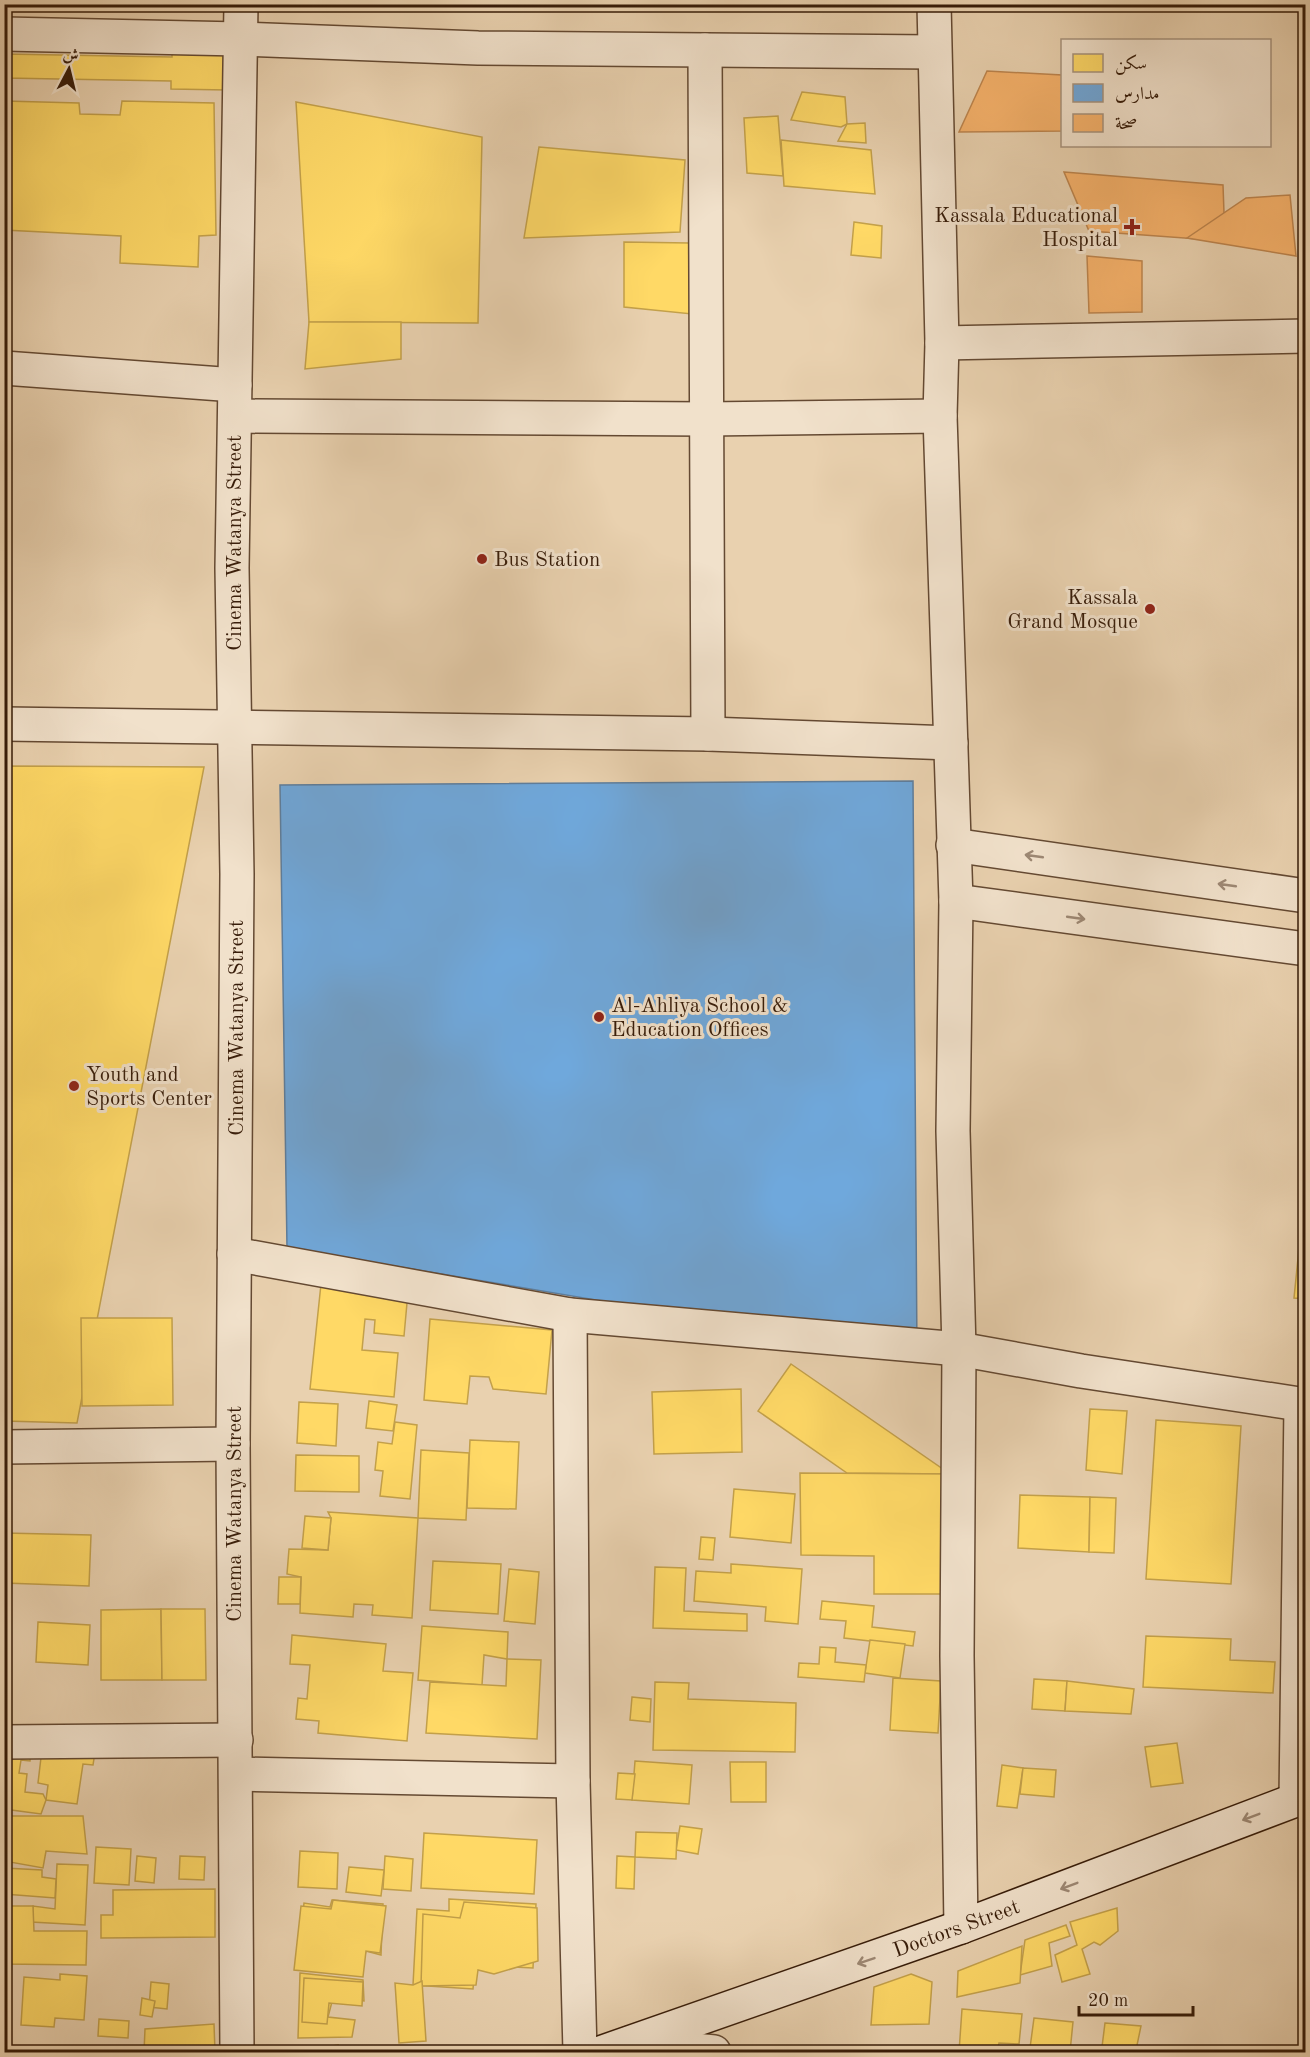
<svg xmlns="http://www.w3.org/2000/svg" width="1310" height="2057" viewBox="0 0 1310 2057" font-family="'Old Standard TT',Amiri,serif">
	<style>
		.homes { fill: #ffd966; stroke: #c3a04a; stroke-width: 1.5 }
		.schools { fill: #6fa8dc; stroke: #5e7e9d; stroke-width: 1.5 }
		.health { fill: #f6b26b; stroke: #bd854e; stroke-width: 1.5 }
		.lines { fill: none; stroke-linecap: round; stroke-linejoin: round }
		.minor-casing { stroke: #644932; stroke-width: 36 }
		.tertiary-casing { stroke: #644932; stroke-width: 36 }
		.secondary-casing { stroke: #371c09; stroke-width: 36 }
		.minor { stroke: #f1e1cb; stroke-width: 33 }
		.tertiary { stroke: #f1e1cb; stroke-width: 33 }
		.secondary { stroke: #f1e1cb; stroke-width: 33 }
		.oneway { stroke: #9d8874 }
		.poi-dot { fill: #8f2418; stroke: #f1e1cb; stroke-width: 2 }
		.labels { text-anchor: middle; stroke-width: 6; stroke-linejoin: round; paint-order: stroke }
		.poi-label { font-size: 21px; fill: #371c09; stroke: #f1e1cb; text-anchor: start }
		.street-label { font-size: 21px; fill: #371c09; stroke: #f1e1cb }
	</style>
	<rect width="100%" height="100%" fill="#e9d1af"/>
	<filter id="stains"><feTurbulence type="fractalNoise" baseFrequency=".00333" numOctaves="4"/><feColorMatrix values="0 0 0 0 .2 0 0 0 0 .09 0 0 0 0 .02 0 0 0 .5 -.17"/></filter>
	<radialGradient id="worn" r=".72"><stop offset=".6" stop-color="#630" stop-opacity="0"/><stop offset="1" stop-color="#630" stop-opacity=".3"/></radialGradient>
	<g class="homes">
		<polygon points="172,48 228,49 227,90 171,89 171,81 4,78 4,54 172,57"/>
		<polygon points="802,92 845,97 847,124 841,127 791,120"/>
		<polygon points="4,101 79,103 80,114 120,115 122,101 214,103 216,235 199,236 198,267 120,263 121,236 4,230"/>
		<polygon points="296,102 482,137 478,323 309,322"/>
		<polygon points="778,116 783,176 747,173 744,118"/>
		<polygon points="865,123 866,143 838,141 847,124"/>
		<polygon points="781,140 871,150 875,194 784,186"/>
		<polygon points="539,147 685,160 680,232 524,238"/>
		<polygon points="854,222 882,226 881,258 851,255"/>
		<polygon points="624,242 689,243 692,314 624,307"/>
		<polygon points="309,322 401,322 401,359 305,369"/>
		<polygon points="4,766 204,767 77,1423 4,1421"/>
		<polygon points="1306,1179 1306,1299 1294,1298"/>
		<polygon points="321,1284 408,1292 404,1336 374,1333 375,1320 365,1319 362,1350 398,1353 394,1397 310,1389"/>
		<polygon points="81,1318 172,1318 173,1405 82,1406"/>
		<polygon points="430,1319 552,1330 546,1394 493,1389 489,1377 470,1376 467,1404 424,1400"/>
		<polygon points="791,1364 950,1474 847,1473 758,1411"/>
		<polygon points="741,1389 742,1452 654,1454 652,1392"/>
		<polygon points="369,1401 397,1405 393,1431 366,1428"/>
		<polygon points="299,1402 338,1404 336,1446 297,1443"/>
		<polygon points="1090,1409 1127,1411 1122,1474 1086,1470"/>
		<polygon points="1156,1420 1241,1426 1231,1584 1146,1579"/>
		<polygon points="395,1422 417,1425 410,1499 380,1496 383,1471 375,1470 378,1442 392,1444"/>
		<polygon points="470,1440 519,1442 516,1509 467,1508"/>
		<polygon points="421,1450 469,1453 466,1520 418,1518"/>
		<polygon points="296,1455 359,1456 359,1492 295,1491"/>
		<polygon points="800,1473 950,1474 950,1594 874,1594 874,1556 801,1555"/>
		<polygon points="734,1489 795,1494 791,1543 730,1537"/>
		<polygon points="1020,1495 1090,1497 1089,1552 1018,1548"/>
		<polygon points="1090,1497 1116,1498 1114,1553 1089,1552"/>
		<polygon points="328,1512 418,1518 412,1618 372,1615 373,1605 354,1604 353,1617 300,1613 301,1577 287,1574 289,1549 328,1550 331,1518"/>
		<polygon points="305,1516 331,1518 328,1550 302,1548"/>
		<polygon points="4,1533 91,1535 89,1586 4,1583"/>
		<polygon points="701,1537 715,1538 713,1560 699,1559"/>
		<polygon points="433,1561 501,1564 498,1614 430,1610"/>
		<polygon points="731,1564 802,1569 798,1624 765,1621 766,1607 694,1601 696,1571 731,1573"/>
		<polygon points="655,1567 686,1568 684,1611 747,1614 747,1631 653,1628"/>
		<polygon points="509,1569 539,1572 535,1624 504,1621"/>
		<polygon points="279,1577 301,1577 300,1604 278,1604"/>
		<polygon points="822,1601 874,1606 872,1627 915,1632 913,1646 844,1638 846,1621 820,1619"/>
		<polygon points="161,1609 162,1680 101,1680 101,1610"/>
		<polygon points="161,1609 205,1609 206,1680 162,1680"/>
		<polygon points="38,1622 90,1625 88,1665 36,1662"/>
		<polygon points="422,1626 508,1632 507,1659 484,1655 482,1685 418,1680"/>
		<polygon points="292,1635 386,1644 383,1671 413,1673 407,1741 318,1733 319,1721 296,1719 298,1698 307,1699 310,1665 290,1664"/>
		<polygon points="1146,1636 1231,1639 1230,1660 1275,1662 1273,1693 1143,1687"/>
		<polygon points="870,1640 905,1644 900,1678 865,1673"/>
		<polygon points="820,1647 836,1648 835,1662 866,1665 864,1682 798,1677 799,1663 819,1664"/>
		<polygon points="507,1659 541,1660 537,1739 426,1733 430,1682 506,1686"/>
		<polygon points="893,1678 941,1681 938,1733 890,1730"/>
		<polygon points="1034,1679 1067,1681 1065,1711 1032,1709"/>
		<polygon points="1067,1681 1134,1689 1131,1714 1065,1711"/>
		<polygon points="655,1682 689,1683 688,1699 796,1703 795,1752 653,1750"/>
		<polygon points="632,1697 651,1699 650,1722 630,1720"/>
		<polygon points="1177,1743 1183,1783 1151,1787 1145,1747"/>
		<polygon points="96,1746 93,1765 83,1764 77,1804 46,1800 48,1785 38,1783 42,1749"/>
		<polygon points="31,1750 30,1761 21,1760 19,1773 27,1774 25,1792 43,1794 46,1800 41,1814 4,1809 4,1753"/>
		<polygon points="635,1761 692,1765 689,1804 632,1800"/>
		<polygon points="730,1762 766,1762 766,1802 731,1802"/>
		<polygon points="1002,1765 1023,1768 1017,1808 997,1806"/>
		<polygon points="1023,1768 1056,1770 1054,1797 1020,1794"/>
		<polygon points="618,1773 635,1774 632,1800 616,1799"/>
		<polygon points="7,1816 83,1816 87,1854 46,1851 43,1868 4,1861"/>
		<polygon points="680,1826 702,1829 698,1854 676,1850"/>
		<polygon points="636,1832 677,1833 676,1859 635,1857"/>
		<polygon points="424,1833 537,1840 534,1894 421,1888"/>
		<polygon points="96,1847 131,1849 129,1885 94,1883"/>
		<polygon points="300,1851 338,1853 337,1889 298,1887"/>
		<polygon points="137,1856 156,1858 154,1883 135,1881"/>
		<polygon points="180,1856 205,1857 204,1880 179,1879"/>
		<polygon points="385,1856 413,1859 411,1891 383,1889"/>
		<polygon points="617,1856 635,1857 634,1889 616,1888"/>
		<polygon points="57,1864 88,1865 85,1925 31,1922 33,1906 55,1909"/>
		<polygon points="349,1867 384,1870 381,1896 346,1892"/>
		<polygon points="4,1868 42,1870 42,1877 56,1879 55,1898 4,1894"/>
		<polygon points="215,1889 215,1937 101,1938 101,1915 113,1915 113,1890"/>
		<polygon points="449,1899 536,1904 533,1968 475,1965 473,1989 413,1985 417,1909 449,1911"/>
		<polygon points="332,1900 383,1904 381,1955 366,1951 360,1975 297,1964 304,1903 330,1907"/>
		<polygon points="333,1900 386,1906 380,1953 366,1951 363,1977 294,1970 301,1906 331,1909"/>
		<polygon points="464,1902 537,1908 538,1961 494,1974 478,1970 476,1985 421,1986 423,1914 460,1918"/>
		<polygon points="8,1906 33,1906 34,1931 87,1931 86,1965 4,1964 4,1920 8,1920"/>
		<polygon points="1117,1908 1118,1931 1100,1945 1094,1942 1082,1949 1090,1974 1062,1982 1055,1955 1077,1945 1070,1922"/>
		<polygon points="1066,1925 1070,1936 1049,1943 1052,1966 1020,1975 1025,1940"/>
		<polygon points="1022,1946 1020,1983 957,1997 958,1971"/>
		<polygon points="300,1973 363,1980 364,2001 333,1998 328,2017 355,2020 352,2037 298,2038"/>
		<polygon points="60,1974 87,1976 84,2020 55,2018 54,2027 21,2025 24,1977 60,1980"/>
		<polygon points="911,1974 932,1982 929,2024 871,2025 874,1987"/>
		<polygon points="304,1978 363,1982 362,2006 329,2003 327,2024 302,2022"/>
		<polygon points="422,1981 426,2041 399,2043 395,1983 413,1985"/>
		<polygon points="151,1982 169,1984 167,2009 149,2007"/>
		<polygon points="142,1998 155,2001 152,2017 140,2015"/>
		<polygon points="962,2009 1022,2014 1019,2044 999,2043 997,2052 959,2052"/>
		<polygon points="1034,2018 1073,2022 1070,2052 1030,2048"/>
		<polygon points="99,2019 129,2021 128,2038 98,2036"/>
		<polygon points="1105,2023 1141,2026 1136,2050 1102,2047"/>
		<polygon points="214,2024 215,2052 144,2052 145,2029"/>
		<polygon points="338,2045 337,2052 301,2052"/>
	</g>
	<polygon class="schools" points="913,781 917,1354 287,1248 280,785"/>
	<g class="health">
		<polygon points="987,71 1062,75 1062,131 959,132"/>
		<polygon points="1064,172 1223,185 1225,241 1089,231"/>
		<polygon points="1290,195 1296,256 1187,238 1246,198"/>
		<polygon points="1087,256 1142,261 1142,312 1089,313"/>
	</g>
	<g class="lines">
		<g class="minor-casing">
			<g id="minor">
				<polyline points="934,4 942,343 940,416 956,901 953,1131 959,1349 957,1656 961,1927"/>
				<polyline points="4,34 240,39 478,48 934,52"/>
				<polyline points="705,50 708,734"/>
				<polyline points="942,343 1306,336"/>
				<polyline points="4,368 235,385"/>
				<polyline points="235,416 707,419 940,416"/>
				<polyline points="4,724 708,734 951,743"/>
				<polyline points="953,845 1306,896"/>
				<polyline points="956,901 1306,949"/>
				<polyline points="234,1254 570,1315 959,1349 1081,1371 1306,1405"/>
				<polyline points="570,1315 573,1781 580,2052"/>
				<polyline points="4,1447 233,1444"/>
				<polyline points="4,1742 236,1740"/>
				<polyline points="236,1774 573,1781"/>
				<polyline points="1296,1800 1301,1404"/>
				<polyline points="630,2043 714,2052"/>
			</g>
		</g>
		<g class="tertiary-casing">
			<polyline id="tertiary" points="237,2052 233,1444 237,874 232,568 241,4"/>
		</g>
		<g class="secondary-casing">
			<polyline id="secondary" points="603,2052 961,1927 1306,1796"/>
		</g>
		<use href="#minor" class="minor"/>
		<use href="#tertiary" class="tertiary"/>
		<use href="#secondary" class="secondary"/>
	</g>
	<defs><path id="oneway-shaft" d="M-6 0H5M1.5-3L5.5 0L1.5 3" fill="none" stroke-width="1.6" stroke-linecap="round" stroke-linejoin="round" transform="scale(1.5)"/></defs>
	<g class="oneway">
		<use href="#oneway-shaft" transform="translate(1034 856) rotate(-172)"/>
		<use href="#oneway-shaft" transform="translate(1227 885) rotate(-172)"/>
		<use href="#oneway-shaft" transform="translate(1076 918) rotate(8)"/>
		<use href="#oneway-shaft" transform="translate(1251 1817) rotate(159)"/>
		<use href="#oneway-shaft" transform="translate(1069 1886) rotate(159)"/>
		<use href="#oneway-shaft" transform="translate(866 1961) rotate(161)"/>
	</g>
	<g class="poi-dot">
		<path d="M1129 218h6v6h6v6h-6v6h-6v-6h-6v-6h6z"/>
		<circle cx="482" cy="559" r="6"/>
		<circle cx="1150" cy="609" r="6"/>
		<circle cx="599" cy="1017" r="6"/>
		<circle cx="74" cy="1086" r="6"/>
	</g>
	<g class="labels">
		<g class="poi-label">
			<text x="1118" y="222" text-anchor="end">Kassala Educational<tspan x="1118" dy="24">Hospital</tspan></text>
			<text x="494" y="566">Bus Station</text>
			<text x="1138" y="604" text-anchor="end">Kassala<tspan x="1138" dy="24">Grand Mosque</tspan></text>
			<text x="611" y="1012">Al-Ahliya School &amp;<tspan x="611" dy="24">Education Offices</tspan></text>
			<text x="86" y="1081">Youth and<tspan x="86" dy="24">Sports Center</tspan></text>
		</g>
		<g class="street-label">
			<text transform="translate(234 543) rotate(-90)" y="7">Cinema Watanya Street</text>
			<text transform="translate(236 1028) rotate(-90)" y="7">Cinema Watanya Street</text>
			<text transform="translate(234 1514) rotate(-90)" y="7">Cinema Watanya Street</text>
			<text transform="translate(956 1928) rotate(-20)" y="7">Doctors Street</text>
		</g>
	</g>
	<rect width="1310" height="2057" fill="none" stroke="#e9d1af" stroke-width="24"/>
	<rect x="6" y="6" width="1298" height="2045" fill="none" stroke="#371c09" stroke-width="3"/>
	<rect x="12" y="12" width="1286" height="2033" fill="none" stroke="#371c09" stroke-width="1.5"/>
	<rect x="1061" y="39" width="210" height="108" fill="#f1e1cb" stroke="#a7927d" stroke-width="1.5"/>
	<rect x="1073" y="54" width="30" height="18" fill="#ffd966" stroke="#a7927d" stroke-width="1.5"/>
	<text x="1115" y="69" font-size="18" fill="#371c09">سكن</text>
	<rect x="1073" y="84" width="30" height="18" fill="#6fa8dc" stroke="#a7927d" stroke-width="1.5"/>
	<text x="1115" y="99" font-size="18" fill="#371c09">مدارس</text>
	<rect x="1073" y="114" width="30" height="18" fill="#f6b26b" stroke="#a7927d" stroke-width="1.5"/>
	<text x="1115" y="129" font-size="18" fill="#371c09">صحة</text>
	<g transform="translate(69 69) rotate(7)" stroke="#f1e1cb" stroke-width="4.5" paint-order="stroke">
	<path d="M0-4.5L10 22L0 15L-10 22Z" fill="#371c09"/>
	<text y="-9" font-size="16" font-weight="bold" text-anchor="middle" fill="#371c09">ش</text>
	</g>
	<path d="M1079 2006v9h114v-9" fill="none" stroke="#371c09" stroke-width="3"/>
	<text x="1088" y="2006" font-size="18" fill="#371c09" stroke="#f1e1cb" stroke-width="4.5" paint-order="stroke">20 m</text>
	<rect width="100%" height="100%" filter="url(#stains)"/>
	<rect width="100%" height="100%" fill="url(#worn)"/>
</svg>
